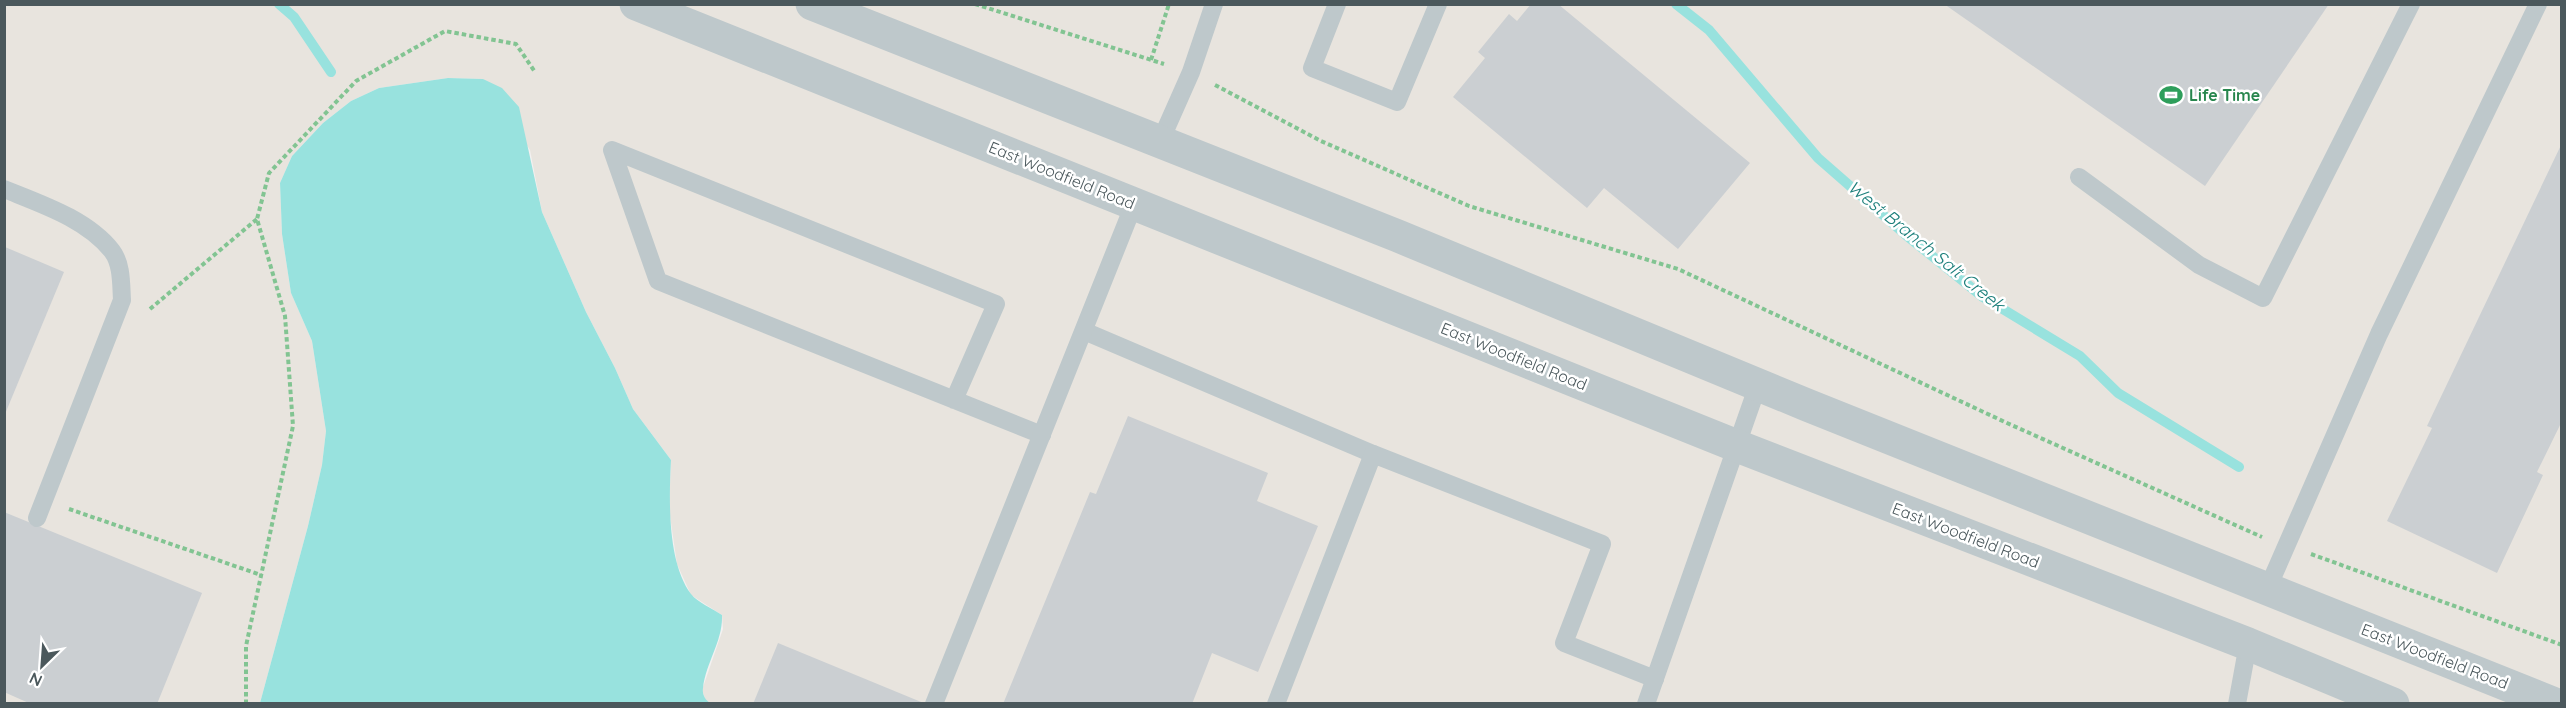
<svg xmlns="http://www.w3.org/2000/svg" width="2566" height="708" viewBox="0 0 2566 708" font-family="Quicksand,sans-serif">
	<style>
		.commercial { fill: #e8e4de }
		.water { fill: #98e2de }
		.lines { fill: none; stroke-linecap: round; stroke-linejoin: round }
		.stream { stroke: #98e2de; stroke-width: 10 }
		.building { fill: #cbcfd2 }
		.path { stroke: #82c492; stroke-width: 4; stroke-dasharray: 4.5 3; stroke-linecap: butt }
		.service { stroke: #bec8cb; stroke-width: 18 }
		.tertiary { stroke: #bec8cb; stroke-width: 33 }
		.labels { text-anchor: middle; stroke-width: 5; stroke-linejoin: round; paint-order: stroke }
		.leisure-label { font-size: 16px; font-weight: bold; fill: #27864d; stroke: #fff; text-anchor: start }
		.street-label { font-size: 16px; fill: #4b585c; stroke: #fff }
		.water-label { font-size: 18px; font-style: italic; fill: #1c7f7b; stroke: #fff }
	</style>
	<rect width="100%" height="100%" fill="#f3f1f1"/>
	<polygon class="commercial" points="4,5 2561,5 2561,703 710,703 706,701 702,690 723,629 722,615 691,595 677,564 669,509 671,460 633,409 615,368 586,312 542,212 530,150 483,79 448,78 379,88 351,101 323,123 292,156 280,183 282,234 291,293 312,341 326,431 322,465 308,526 260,703 5,703"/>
	<path class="water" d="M448 78 483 79 502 88 519 107 542 212 586 312 615 368 633 409 671 460C669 499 667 562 691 594 697 602 713 609 722 615 723 641 706 662 703 688 702 694 705 700 710 703H260L308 526 322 465 326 431 312 341 291 293 282 234 280 183 292 156 323 123 351 101 379 88Z"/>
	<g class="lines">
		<g class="stream">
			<polyline points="279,4 294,17 331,72"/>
			<polyline points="1676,4 1709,30 1818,158 1906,235 1983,297 2080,356 2118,393 2239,467"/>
		</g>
	</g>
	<g class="building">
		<polygon points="1531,4 1558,4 1750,163 1678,249 1604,188 1587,208 1453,97 1485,58 1478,52 1509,14 1517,21"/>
		<polygon points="1944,4 2329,4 2205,186"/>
		<polygon points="2562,143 2562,421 2537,472 2543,475 2497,573 2387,521 2432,428 2427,426"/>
		<polygon points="5,247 64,272 5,414"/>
		<polygon points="1128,416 1268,473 1257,501 1318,526 1258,672 1212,653 1192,704 1003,704 1090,492 1096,494"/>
		<polygon points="4,512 202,593 157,704 31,704 4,692"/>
		<polygon points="778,643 926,704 753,704"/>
	</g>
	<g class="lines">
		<g class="path">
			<polyline points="975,4 1164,64"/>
			<polyline points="1151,60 1169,4"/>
			<polyline points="1215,85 1321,141 1469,206 1678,269 2007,423 2262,537"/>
			<polyline points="150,309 257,219"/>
			<polyline points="69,509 261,575"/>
			<polyline points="2311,554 2562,645"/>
			<polyline points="246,704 246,646 293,426 285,316 257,219 269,173 356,81 445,31 516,44 535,72"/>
		</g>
		<g class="service">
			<polyline points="1337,4 1312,68 1397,102 1438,4"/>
			<polyline points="1160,142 1191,72 1214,4"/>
			<polyline points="2079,177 2199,265 2263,298 2411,4"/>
			<path d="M4 189C41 204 87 219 112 251 122 264 121 284 122 300L37 518"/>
			<polyline points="1084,331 1373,454"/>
			<polyline points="954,400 996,304 612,150 658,281 1042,435"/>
			<polyline points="2267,590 2379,334 2538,4"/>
			<polyline points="934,704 1134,204"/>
			<polyline points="1276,704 1373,454 1602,544 1564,643 1655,679"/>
			<polyline points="1646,704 1758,385"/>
			<polyline points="2237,704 2248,644"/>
		</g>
		<g class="tertiary">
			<polyline points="636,4 1737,446 2248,644 2393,704"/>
			<polyline points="812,4 1398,236 1807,405 2555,704"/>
		</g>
	</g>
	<defs>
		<g id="stadium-bare" transform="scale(1.8)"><path d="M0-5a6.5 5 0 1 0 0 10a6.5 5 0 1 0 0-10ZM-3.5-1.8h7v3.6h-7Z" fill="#2e9e5b" stroke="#fff" stroke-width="2.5" paint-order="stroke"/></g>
	</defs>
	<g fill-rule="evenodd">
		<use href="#stadium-bare" x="2171" y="95"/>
	</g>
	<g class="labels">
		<g class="leisure-label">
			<text x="2189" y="101">Life Time</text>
		</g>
		<g class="street-label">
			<text transform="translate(1062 175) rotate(22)" y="6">East Woodfield Road</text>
			<text transform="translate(1514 356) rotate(22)" y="6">East Woodfield Road</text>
			<text transform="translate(1966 535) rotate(21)" y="6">East Woodfield Road</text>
			<text transform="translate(2435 656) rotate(21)" y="6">East Woodfield Road</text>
		</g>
		<g class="water-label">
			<text transform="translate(1926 246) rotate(39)" y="6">West Branch Salt Creek</text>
		</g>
	</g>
	<rect width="2566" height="708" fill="none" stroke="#4b585c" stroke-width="12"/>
	<g transform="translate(42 666) rotate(205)" stroke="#ffffff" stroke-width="4.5" paint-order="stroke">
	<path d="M0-4.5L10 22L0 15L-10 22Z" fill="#4b585c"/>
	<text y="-9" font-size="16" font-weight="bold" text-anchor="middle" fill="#4b585c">N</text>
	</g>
</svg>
